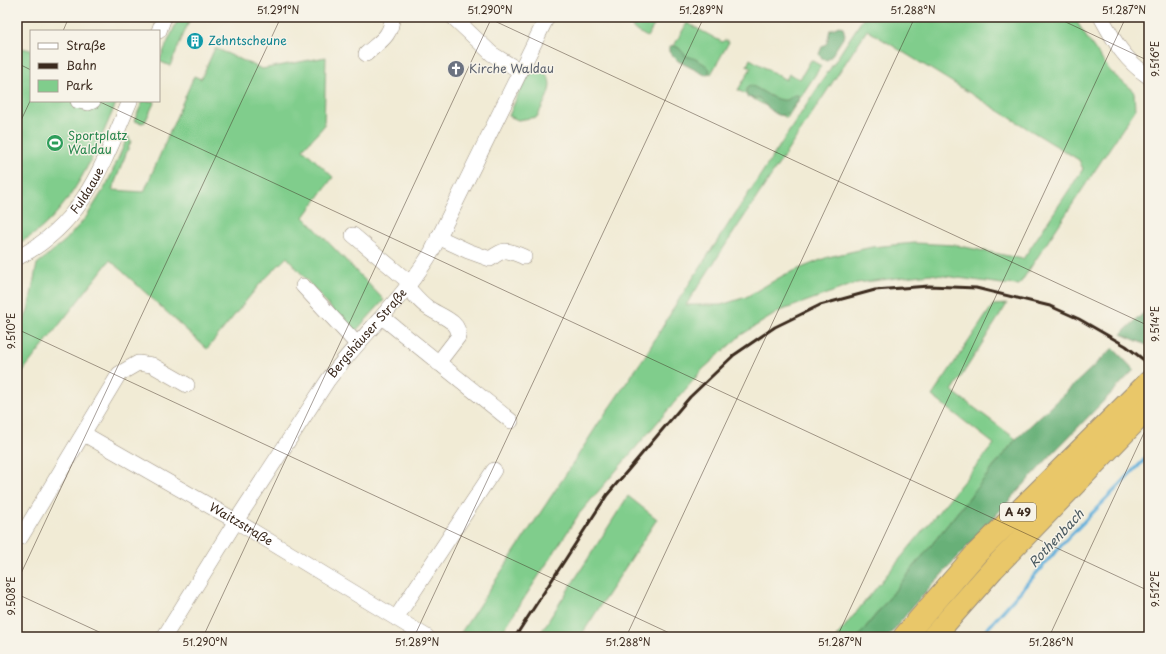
<svg xmlns="http://www.w3.org/2000/svg" width="1166" height="654" viewBox="0 0 1166 654" font-family="'Playpen Sans',sans-serif">
	<style>
		.green { fill: #80cd8c; stroke: #5e7c55; fill-rule: evenodd }
		.forest { fill: #68b078; stroke: #526d4b }
		.lines { fill: none; stroke-linecap: round; stroke-linejoin: round }
		.stream { stroke: #62b0db; stroke-width: 3.5 }
		.minor-casing { stroke: #968a7a; stroke-width: 16 }
		.highway-casing { stroke: #968a7a; stroke-width: 24 }
		.minor { stroke: #fff; stroke-width: 15 }
		.highway { stroke: #e9c769; stroke-width: 22 }
		.rail { stroke: #3b2a1e; stroke-width: 3 }
		.ticks { fill: none; stroke: #3b2a1e; stroke-width: 1; stroke-opacity: 0.45 }
		.labels { text-anchor: middle; stroke-width: 3; stroke-linejoin: round; paint-order: stroke }
		.shield { fill: #f7f3e8; stroke: #73665b; stroke-width: 1 }
		.shield-label { font-size: 11px; font-weight: bold; fill: #3b2a1e }
		.culture-label { font-size: 12px; fill: #0d838f; stroke: #f7f3e8; text-anchor: start }
		.worship-label { font-size: 12px; fill: #5b616d; stroke: #f7f3e8; text-anchor: start }
		.leisure-label { font-size: 12px; fill: #27864d; stroke: #f7f3e8; text-anchor: start }
		.street-label { font-size: 12px; fill: #3b2a1e; stroke: #f7f3e8 }
		.water-label { font-size: 13px; font-style: italic; fill: #495960; stroke: #f7f3e8 }
		.neatline { fill: none; stroke: #3b2a1e; stroke-width: 1.5 }
		.ticks-label { font-size: 10px; text-anchor: middle; fill: #3b2a1e }
	</style>
	<rect width="100%" height="100%" fill="#f7f3e8"/>
	<filter id="ink" filterUnits="userSpaceOnUse"><feTurbulence type="fractalNoise" baseFrequency=".025" numOctaves="2"/><feDisplacementMap in="SourceGraphic" scale="8" xChannelSelector="R" yChannelSelector="G"/><feConvolveMatrix kernelMatrix="1 2 1 2 8 2 1 2 1" color-interpolation-filters="sRGB"/></filter>
	<filter id="wash" filterUnits="userSpaceOnUse"><feTurbulence type="fractalNoise" baseFrequency=".012" numOctaves="4" result="noise"/><feDisplacementMap in="SourceGraphic" scale="16" xChannelSelector="R" yChannelSelector="G"/><feGaussianBlur stdDeviation="0.9" result="paint"/><feColorMatrix in="noise" values="0 0 0 0 0 0 0 0 0 0 0 0 0 0 0 0 0 1.4 0 .05"/><feComposite in="paint" operator="in"/></filter>
	<g filter="url(#wash)">
		<rect width="100%" height="100%" fill="#f1ebd5"/>
		<g class="green">
			<polygon points="179,17 191,17 170,66 159,61"/>
			<polygon points="646,17 659,17 647,37 632,28 637,19 643,23"/>
			<path d="M864 17H1074L1087 38 1110 71 1134 92 1135 110 1019 285 1002 284 930 274 857 283 780 311 741 335 703 369 579 514 499 637H458L568 471 598 424 645 356 678 301ZM867 30 1079 160 1083 169 1023 259 955 245 915 243 872 247 828 257 784 275 746 297 721 305H686Z"/>
			<polygon points="687,23 722,42 725,40 729,42 711,74 671,51"/>
			<path d="M17 47 31 50V101H117C97 147 78 198 38 231 32 236 24 240 17 244Z"/>
			<polygon points="215,48 262,69 326,57 324,126 303,149 333,177 304,217 384,300 353,334 287,257 259,285 207,349 110,260 19,376 17,375 17,330 25,318 28,310 37,264 66,240 87,216 107,184 128,136 131,141 112,190 144,192 194,76 201,79"/>
			<polygon points="750,59 786,80 789,74 800,79 811,60 821,66 787,118 738,90 751,68 747,66"/>
			<path d="M533 65C562 78 547 96 537 117L518 120 509 116 519 92Z"/>
			<polygon points="143,101 155,101 145,122 142,123 134,121"/>
			<polygon points="1007,304 952,391 1016,439 858,637 836,637 994,444 932,396 993,305"/>
			<polygon points="628,496 657,519 580,637 538,637"/>
		</g>
		<g class="forest">
			<polygon points="839,26 843,27 845,35 830,58 827,60 823,59 819,54 822,47 827,43 830,30"/>
			<path d="M673 45 679 48 686 56C693 57 707 64 710 70L708 74 705 75 678 61 669 52V47Z"/>
			<path d="M750 85C763 90 774 102 788 100 791 96 793 95 798 95L799 98C783 124 778 118 759 98L747 97 746 90Z"/>
			<polygon points="1149,308 1149,346 1121,334"/>
			<polygon points="1113,348 1134,370 1051,455 913,606 888,637 858,637 1016,439"/>
		</g>
		<g class="lines">
			<polyline class="stream" points="980,637 1064,542 1149,455"/>
		</g>
	</g>
	<g filter="url(#ink)">
		<g class="lines">
			<g class="minor-casing">
				<g id="minor">
					<polyline points="453,17 492,54 520,71"/>
					<path d="M1101 17C1115 43 1125 60 1149 77"/>
					<polyline points="159,31 164,17"/>
					<path d="M366 54C379 42 392 36 392 17"/>
					<polyline points="78,101 88,103 93,101"/>
					<polyline points="353,235 410,283"/>
					<path d="M438 237 468 251 490 259C506 247 507 250 524 257"/>
					<path id="s1" d="M17 258C83 225 103 164 130 101"/>
					<polyline points="303,286 357,344"/>
					<path d="M407 287C413 293 419 301 427 307 437 315 462 321 458 337L438 363"/>
					<polyline points="382,317 511,421"/>
					<path id="s2" d="M84 434 236 521 427 637"/>
					<polyline points="21,537 119,374 138,363 152,365 187,385"/>
					<polyline points="396,618 494,470"/>
					<path id="s3" d="M164 637 236 521 328 380C361 336 402 300 431 253L547 17"/>
				</g>
			</g>
			<g class="highway-casing">
				<g id="highway">
					<polyline points="904,637 976,554 1149,382"/>
					<polyline points="933,637 993,569 1149,407"/>
				</g>
			</g>
			<use href="#minor" class="minor"/>
			<use href="#highway" class="highway"/>
			<polyline class="rail" points="515,637 607,495 690,397 734,355 775,327 820,305 875,290 929,286 976,288 1050,306 1079,319 1126,346 1149,364"/>
		</g>
	</g>
	<path class="ticks" d="M486 17 1149 326M1055 17 1149 61M63 31 69 17M17 63 31 70M98 101 1149 591M17 129 31 99M17 329 678 637M17 582 281 17M17 594 110 637M203 637 492 17M414 637 704 17M626 637 915 17M837 637 1126 17M1049 637 1149 422"/>
	<defs>
		<g id="building-disc" transform="scale(0.9)"><circle r="9.5" fill="#0f9aa8" stroke="#f7f3e8"/><path d="M-4-6H4V6H1V3H-1V6H-4ZM-2.5-4.3h1.7v1.8h-1.7ZM.8-4.3h1.7v1.8H.8ZM-2.5-1h1.7V.8h-1.7ZM.8-1h1.7V.8H.8Z" fill="#fff"/></g>
		<g id="church-disc" transform="scale(0.9)"><circle r="9.5" fill="#6b7280" stroke="#f7f3e8"/><path d="M-1.2-6h2.4v3.5h3.3v2.4h-3.3V6h-2.4V-.1h-3.3v-2.4h3.3Z" fill="#fff"/></g>
		<g id="stadium-disc" transform="scale(0.9)"><circle r="9.5" fill="#2e9e5b" stroke="#f7f3e8"/><path d="M0-5a6.5 5 0 1 0 0 10a6.5 5 0 1 0 0-10ZM-3.5-1.8h7v3.6h-7Z" fill="#fff"/></g>
	</defs>
	<g fill-rule="evenodd">
		<use href="#building-disc" x="195" y="41"/>
		<use href="#church-disc" x="456" y="69"/>
		<use href="#stadium-disc" x="55" y="143"/>
	</g>
	<g class="labels">
		<rect class="shield" x="1000" y="503" width="36" height="18" rx="3"/>
		<g class="shield-label">
			<text x="1018" y="516">A 49</text>
		</g>
		<g class="culture-label">
			<text x="208" y="45">Zehntscheune</text>
		</g>
		<g class="worship-label">
			<text x="469" y="73">Kirche Waldau</text>
		</g>
		<g class="leisure-label">
			<text x="68" y="140">Sportplatz<tspan x="68" dy="14">Waldau</tspan></text>
		</g>
		<g class="street-label">
			<text dy="4" stroke="none"><textPath href="#s1" startOffset="99">Fuldaaue</textPath></text>
			<text dy="4" stroke="none"><textPath href="#s3" startOffset="366">Bergshäuser Straße</textPath></text>
			<text dy="4" stroke="none"><textPath href="#s2" startOffset="181">Waitzstraße</textPath></text>
		</g>
		<g class="water-label">
			<text transform="translate(1056 538) rotate(-47)" y="5">Rothenbach</text>
		</g>
	</g>
	<rect width="1166" height="654" fill="none" stroke="#f7f3e8" stroke-width="44"/>
	<rect x="30" y="30" width="130" height="72" fill="#f7f3e8" stroke="#aca397"/>
	<rect x="38" y="43" width="20" height="6" fill="#ffffff" stroke="#aca397"/>
	<text x="66" y="50" font-size="12" fill="#3b2a1e">Straße</text>
	<rect x="38" y="63" width="20" height="6" fill="#3b2a1e" stroke="#aca397"/>
	<text x="66" y="70" font-size="12" fill="#3b2a1e">Bahn</text>
	<rect x="38" y="80" width="20" height="12" fill="#80cd8c" stroke="#aca397"/>
	<text x="66" y="90" font-size="12" fill="#3b2a1e">Park</text>
	<rect x="22" y="22" width="1122" height="610" class="neatline"/>
	<g class="ticks-label">
		<text x="278" y="14">51.291°N</text>
		<text x="490" y="14">51.290°N</text>
		<text x="701" y="14">51.289°N</text>
		<text x="913" y="14">51.288°N</text>
		<text x="1124" y="14">51.287°N</text>
		<text transform="translate(1155 59) rotate(-90)" y="4">9.516°E</text>
		<text transform="translate(1155 324) rotate(-90)" y="4">9.514°E</text>
		<text transform="translate(11 331) rotate(-90)" y="4">9.510°E</text>
		<text transform="translate(1155 589) rotate(-90)" y="4">9.512°E</text>
		<text transform="translate(11 596) rotate(-90)" y="4">9.508°E</text>
		<text x="205" y="646">51.290°N</text>
		<text x="417" y="646">51.289°N</text>
		<text x="628" y="646">51.288°N</text>
		<text x="840" y="646">51.287°N</text>
		<text x="1051" y="646">51.286°N</text>
	</g>
</svg>
